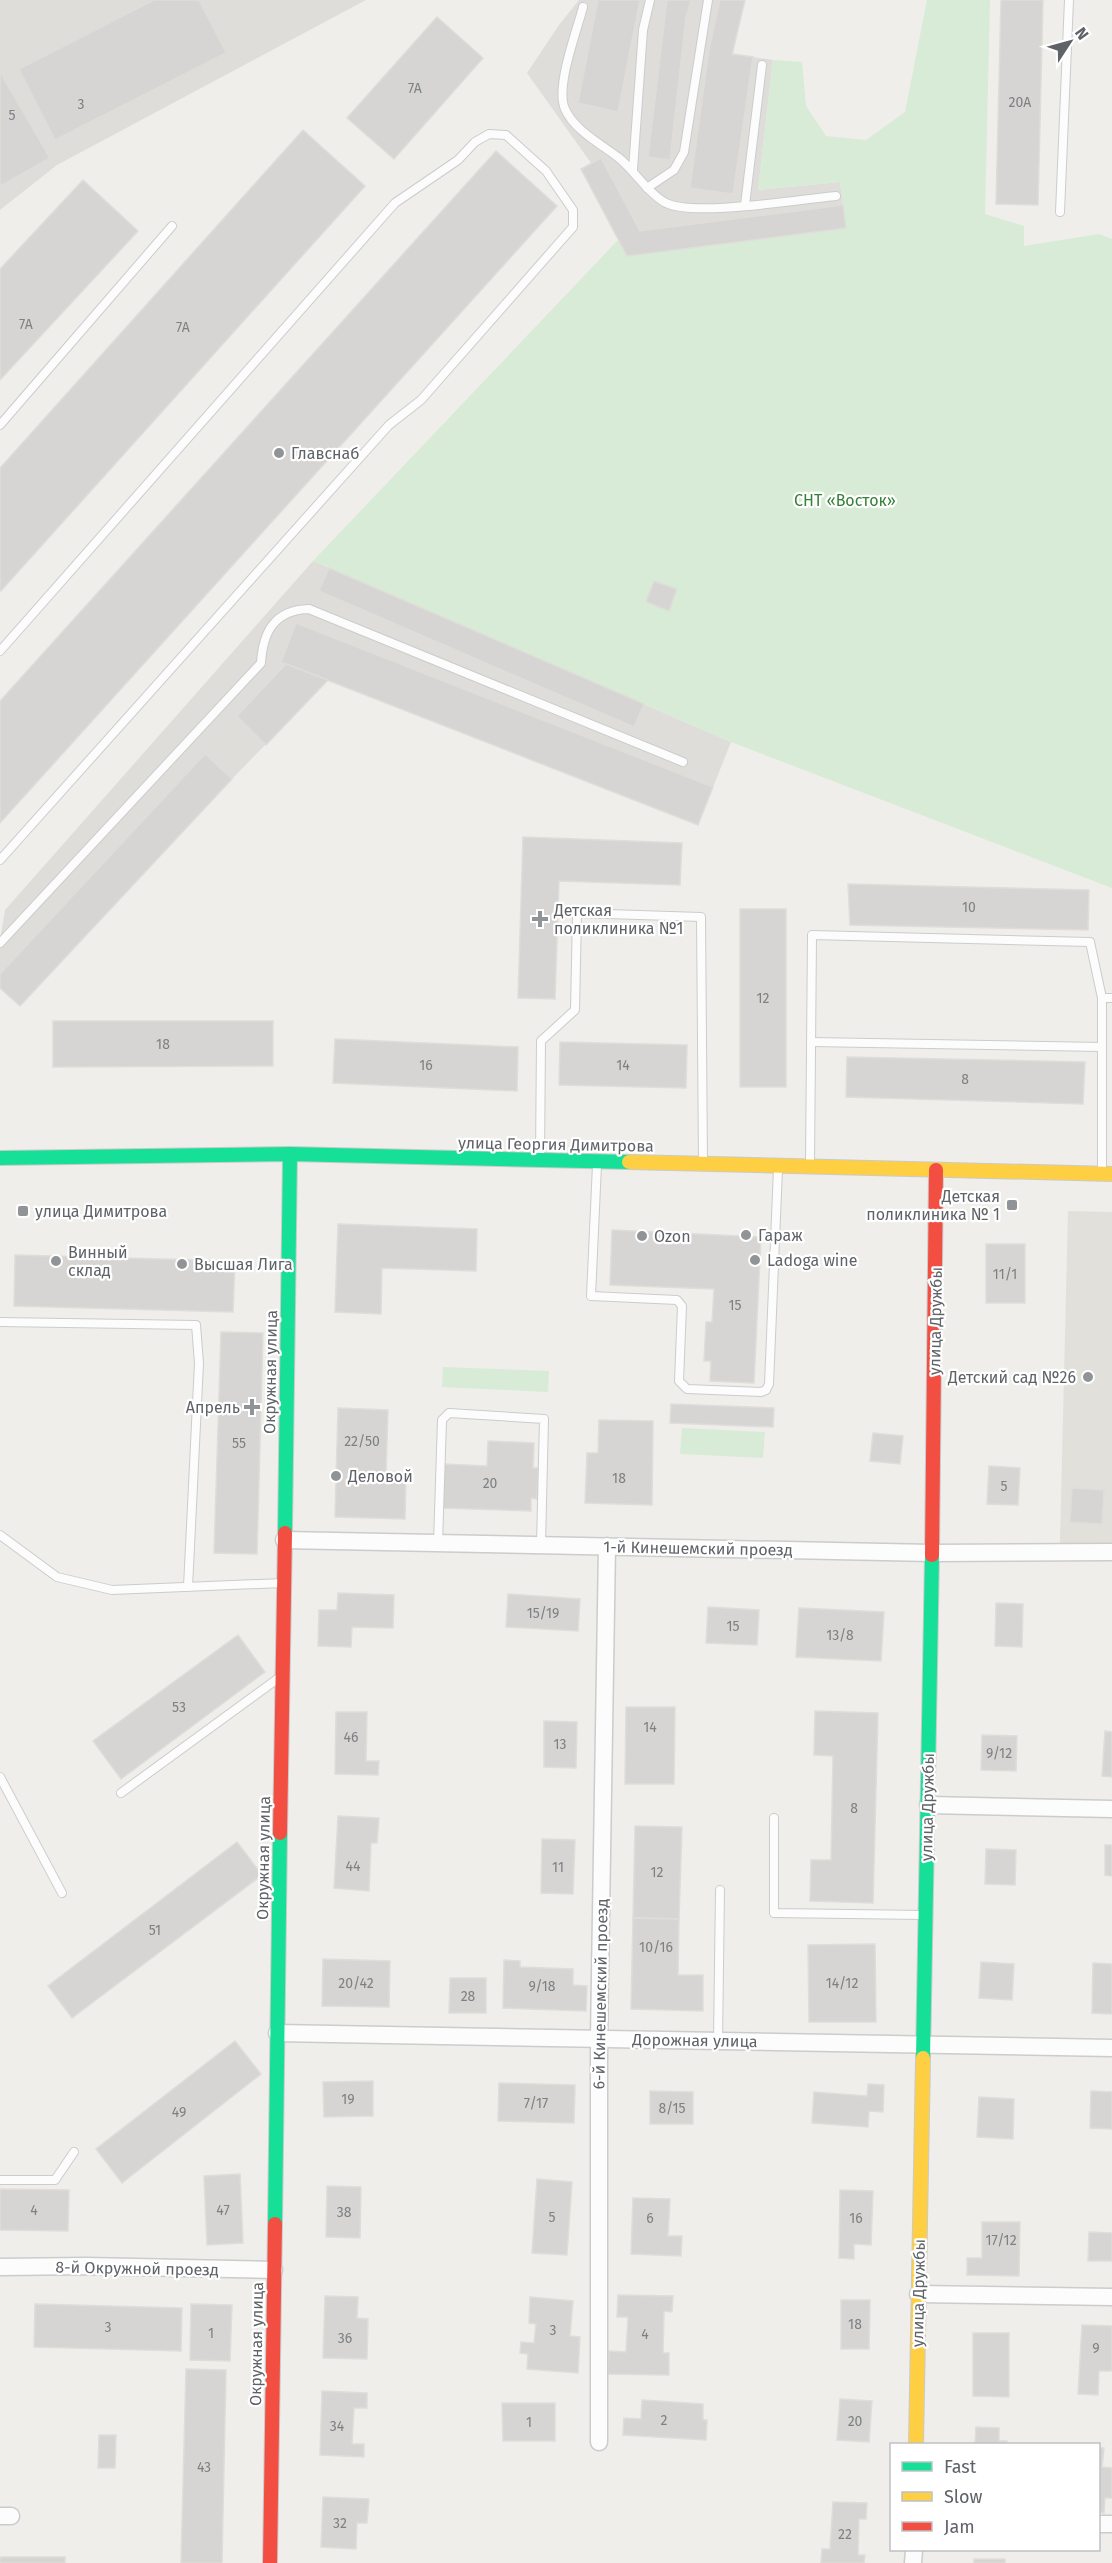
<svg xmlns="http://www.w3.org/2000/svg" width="1112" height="2563" viewBox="0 0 1112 2563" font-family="'Fira Sans',sans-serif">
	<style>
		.industrial { fill: #dfddda }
		.education { fill: #e2e0da }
		.green { fill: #d8ebd6 }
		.building { fill: #d6d5d3; stroke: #deddd9; stroke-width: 1.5 }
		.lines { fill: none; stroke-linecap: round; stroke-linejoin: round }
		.lane-casing { stroke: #cbcccc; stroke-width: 10 }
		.street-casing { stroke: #cbcccc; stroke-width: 19 }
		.fast-casing { stroke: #cacacb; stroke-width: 16 }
		.slow-casing { stroke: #cacacb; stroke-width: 16 }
		.jam-casing { stroke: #cacacb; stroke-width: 16 }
		.lane { stroke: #fdfcfc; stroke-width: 8 }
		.street { stroke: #fdfcfc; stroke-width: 16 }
		.fast { stroke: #16e098; stroke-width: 14 }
		.slow { stroke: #ffcf43; stroke-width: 14 }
		.jam { stroke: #f24e42; stroke-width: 14 }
		.poi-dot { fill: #919496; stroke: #fff; stroke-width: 2 }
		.labels { text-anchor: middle; stroke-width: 4.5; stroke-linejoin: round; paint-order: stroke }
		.number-label { font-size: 14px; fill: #7e8184 }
		.poi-label { font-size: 16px; fill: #5f6368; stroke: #fff; text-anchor: start }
		.park-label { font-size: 16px; fill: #348238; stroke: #fff }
		.street-label { font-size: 16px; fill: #5f6368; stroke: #fff }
	</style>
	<rect width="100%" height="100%" fill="#efeeea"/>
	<g class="industrial">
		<polygon points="0,0 366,0 57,165 0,210"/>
		<polygon points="579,0 745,0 733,54 773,60 758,190 840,182 846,228 627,256 581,169 591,163 527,73 559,25"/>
		<polygon points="313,561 731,742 698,825 328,680 232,779 20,1006 0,988 0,940 5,910"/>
	</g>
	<polygon class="education" points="1068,1211 1112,1212 1112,1543 1060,1543"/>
	<g class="green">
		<polygon points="927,0 990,0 985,214 1024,226 1024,246 1099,234 1112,239 1112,888 731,742 313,561 618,240 627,256 846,228 840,182 758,190 773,60 802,62 806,106 826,136 866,140 905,112"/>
		<polygon points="443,1367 549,1371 548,1392 442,1387"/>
		<polygon points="682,1428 765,1432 763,1458 680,1454"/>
	</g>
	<g class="building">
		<polygon points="154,0 199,0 226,53 55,140 19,69"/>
		<polygon points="598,0 640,0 618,112 578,103"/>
		<polygon points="667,0 691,0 686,17 670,160 648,157"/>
		<polygon points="720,0 745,0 732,54 753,57 733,194 690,188 709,50"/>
		<polygon points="1001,0 1043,0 1038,205 996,204"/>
		<polygon points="437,17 483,58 394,159 347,118"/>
		<polygon points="0,72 50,158 0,186"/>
		<polygon points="303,130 365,186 0,592 0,468"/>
		<polygon points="496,151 557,206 0,823 0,701"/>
		<polygon points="601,158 640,231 843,205 846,228 627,256 581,169"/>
		<polygon points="83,180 138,231 0,380 0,269"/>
		<polygon points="329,568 644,704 634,727 319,591"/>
		<polygon points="654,581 677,589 669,611 646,602"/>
		<polygon points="296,623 713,787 698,825 281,662"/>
		<polygon points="286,664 328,680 266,745 237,716"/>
		<polygon points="205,754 232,779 20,1006 0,988 0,974"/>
		<polygon points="523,837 682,843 680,885 559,881 555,999 518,998"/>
		<polygon points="848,884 1089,890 1088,930 850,925"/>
		<rect x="740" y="909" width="46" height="178"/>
		<polygon points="53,1021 273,1021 273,1066 53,1067"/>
		<polygon points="335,1039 518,1047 517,1091 333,1083"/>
		<polygon points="560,1042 687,1045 686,1088 559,1085"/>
		<polygon points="847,1057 1085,1062 1083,1104 846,1097"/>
		<polygon points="338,1224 477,1229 476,1271 382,1268 381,1314 335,1312"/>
		<polygon points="612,1230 761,1237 754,1383 710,1381 711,1361 704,1361 706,1322 712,1322 714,1289 610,1285"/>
		<rect x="986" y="1244" width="39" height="59"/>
		<polygon points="15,1255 235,1261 233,1312 14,1306"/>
		<polygon points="221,1332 263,1333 257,1554 214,1553"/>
		<polygon points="671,1404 774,1408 773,1427 670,1423"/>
		<polygon points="338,1408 388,1410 386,1472 406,1473 405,1519 335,1517"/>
		<polygon points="599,1420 653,1421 652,1505 585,1503 587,1453 598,1453"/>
		<polygon points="873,1433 903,1436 900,1464 870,1461"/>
		<polygon points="488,1441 534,1443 533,1468 538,1468 537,1499 531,1498 531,1511 442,1508 444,1464 487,1466"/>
		<polygon points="989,1466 1020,1468 1018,1505 987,1504"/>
		<polygon points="1072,1488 1104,1490 1102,1524 1070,1522"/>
		<polygon points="338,1593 394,1595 393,1628 352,1627 351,1647 318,1646 319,1610 337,1610"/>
		<polygon points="508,1594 580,1599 578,1631 506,1627"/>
		<polygon points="996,1603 1023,1604 1022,1647 995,1646"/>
		<polygon points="708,1607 759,1610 757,1645 706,1643"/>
		<polygon points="799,1608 884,1612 881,1661 796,1657"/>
		<polygon points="238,1635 265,1672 121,1779 93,1741"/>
		<polygon points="626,1707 675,1707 674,1784 625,1784"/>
		<polygon points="815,1711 878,1713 873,1903 810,1901 811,1860 831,1860 833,1756 814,1755"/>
		<polygon points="336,1712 367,1712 366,1761 379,1761 378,1775 335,1774"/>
		<polygon points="544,1721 577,1722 576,1768 544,1767"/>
		<polygon points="1105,1731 1112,1732 1112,1777 1102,1776"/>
		<polygon points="982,1735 1017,1736 1016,1771 981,1770"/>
		<polygon points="338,1816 379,1818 377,1843 371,1843 369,1891 334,1888"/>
		<polygon points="635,1826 682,1827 679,1919 633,1918"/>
		<polygon points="542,1839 575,1840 573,1894 541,1893"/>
		<polygon points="237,1842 262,1875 72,2018 48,1986"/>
		<polygon points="1105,1845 1112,1845 1112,1876 1105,1875"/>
		<polygon points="986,1849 1016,1850 1015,1885 985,1884"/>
		<polygon points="633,1918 679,1919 678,1975 703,1975 703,2011 631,2009"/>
		<polygon points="875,1944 876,2022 809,2022 808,1945"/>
		<polygon points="323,1959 390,1961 389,2007 322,2006"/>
		<polygon points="504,1960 520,1961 520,1967 573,1969 573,1985 587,1986 586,2011 503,2008"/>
		<polygon points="981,1962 1014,1964 1012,2000 979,1998"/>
		<polygon points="1093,1963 1112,1964 1112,2014 1092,2013"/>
		<polygon points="450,1978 486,1978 486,2013 449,2013"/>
		<polygon points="235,2041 261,2074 122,2183 96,2149"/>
		<polygon points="373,2081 373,2116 324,2117 323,2082"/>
		<polygon points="499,2083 575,2085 574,2123 498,2121"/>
		<polygon points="868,2084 884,2085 883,2112 869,2111 868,2127 812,2123 814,2092 867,2096"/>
		<polygon points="650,2091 693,2092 693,2124 650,2124"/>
		<polygon points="1091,2091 1112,2092 1112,2129 1090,2128"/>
		<polygon points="979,2097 1014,2099 1013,2139 977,2137"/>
		<polygon points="240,2174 243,2243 207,2245 204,2176"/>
		<polygon points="537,2179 572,2182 567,2255 532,2253"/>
		<polygon points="327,2186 361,2187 360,2238 326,2237"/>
		<polygon points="0,2189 69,2190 68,2231 0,2230"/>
		<polygon points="840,2190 873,2191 871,2245 854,2244 854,2259 839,2258"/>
		<polygon points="633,2198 670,2199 668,2236 682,2236 681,2256 631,2254"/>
		<polygon points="982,2222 1020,2222 1019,2276 967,2275 967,2258 982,2258"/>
		<polygon points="1089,2232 1112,2233 1112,2261 1088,2261"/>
		<polygon points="618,2295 673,2296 672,2312 664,2311 663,2353 669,2353 669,2375 608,2374 609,2351 626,2352 628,2317 617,2317"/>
		<polygon points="325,2296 358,2297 357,2318 368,2319 367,2359 323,2358"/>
		<polygon points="530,2297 573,2301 570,2336 580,2337 578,2373 527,2369 528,2354 520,2353 521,2342 534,2343 536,2324 529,2323"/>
		<polygon points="841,2300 870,2300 869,2349 841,2349"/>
		<polygon points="35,2304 182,2308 181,2351 34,2347"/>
		<polygon points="191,2304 232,2305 230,2361 190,2360"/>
		<polygon points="1082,2325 1112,2326 1112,2371 1099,2371 1098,2395 1078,2394"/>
		<polygon points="973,2333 1009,2333 1009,2397 973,2396"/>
		<polygon points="186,2369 226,2370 222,2563 181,2563"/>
		<polygon points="322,2391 367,2393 367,2408 354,2408 352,2444 364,2444 364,2457 320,2455"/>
		<polygon points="840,2399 872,2401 869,2442 837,2440"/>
		<polygon points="642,2400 703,2404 703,2420 707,2420 706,2440 623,2435 624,2418 641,2419"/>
		<polygon points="502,2403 555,2403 555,2441 503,2441"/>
		<polygon points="976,2427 999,2428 999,2441 1007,2441 1007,2444 975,2444"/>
		<polygon points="99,2435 116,2435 115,2468 98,2468"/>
		<polygon points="1098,2448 1104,2448 1102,2467 1112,2468 1112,2498 1105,2498 1104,2513 1098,2512"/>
		<polygon points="323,2497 369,2499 367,2523 357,2523 356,2549 321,2547"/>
		<polygon points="833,2502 867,2503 866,2519 859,2519 858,2555 865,2555 864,2563 821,2563 822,2549 830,2549"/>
		<rect x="0" y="2557" width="65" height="6"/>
		<rect x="974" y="2559" width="31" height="4"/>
	</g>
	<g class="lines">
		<g class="lane-casing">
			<g id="lane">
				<path d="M583 7C577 31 555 87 565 109 574 130 601 144 619 158 635 171 646 191 664 202 691 218 801 199 836 196"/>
				<polyline points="633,169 643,30 650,0"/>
				<polyline points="647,188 674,170 684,152 708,0"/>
				<polyline points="745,205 762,65"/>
				<polyline points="1060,212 1069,0"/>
				<polyline points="0,425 172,226"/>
				<polyline points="0,651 395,203 458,160 475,142 489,134 506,135 546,171 573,210 573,227 421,400 389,425 0,860"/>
				<path d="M0 943 261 663C263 631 275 610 309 609L683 762"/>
				<polyline points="811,1042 1102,1047"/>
				<polyline points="540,1157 541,1041 575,1010 577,913 701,917 703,1163"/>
				<polyline points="810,1163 812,935 1090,942 1102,998"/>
				<polyline points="597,1165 591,1296 677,1300 682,1306 679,1381 687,1389 761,1392 766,1390 769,1384 778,1169"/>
				<polyline points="1102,1171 1102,998 1112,998"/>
				<polyline points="0,1322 196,1325 199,1363 188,1587"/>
				<polyline points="0,1535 57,1577 112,1590 283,1583"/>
				<polyline points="438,1543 442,1420 449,1413 544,1419 541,1545"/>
				<polyline points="0,1777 62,1893"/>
				<polyline points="121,1793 280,1677"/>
				<polyline points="774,1818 774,1913 924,1915"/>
				<polyline points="718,2040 720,1890"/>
				<polyline points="0,2180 55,2180 74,2152"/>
			</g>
		</g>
		<g class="street-casing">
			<g id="street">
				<polyline points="284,1540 932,1553 1112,1552"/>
				<polyline points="928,1805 1112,1809"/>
				<polyline points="277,2033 1112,2048"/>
				<polyline points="0,2267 86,2266 274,2270"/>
				<polyline points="918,2294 1112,2297"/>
				<polyline points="599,2442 599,2037 607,1546"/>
				<polyline points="0,2516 11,2516"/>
				<polyline points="1098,2524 1112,2524"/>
				<polyline points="913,2563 914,2550"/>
			</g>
		</g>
		<g class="fast-casing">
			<g id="fast">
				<polyline points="0,1158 290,1154 629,1162"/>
				<polyline points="285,1533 290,1154"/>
				<polyline points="923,2058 932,1555"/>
				<polyline points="275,2224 280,1833"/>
			</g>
		</g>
		<g class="slow-casing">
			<g id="slow">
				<polyline points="629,1162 1112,1174"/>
				<polyline points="916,2444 923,2058"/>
			</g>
		</g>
		<g class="jam-casing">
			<g id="jam">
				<polyline points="932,1555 936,1170"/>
				<polyline points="280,1833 285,1533"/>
				<polyline points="270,2563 275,2224"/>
			</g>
		</g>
		<use href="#lane" class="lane"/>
		<use href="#street" class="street"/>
		<use href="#fast" class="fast"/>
		<use href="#slow" class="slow"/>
		<use href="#jam" class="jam"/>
	</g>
	<g class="poi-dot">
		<circle cx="279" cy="453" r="6"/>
		<path d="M537 910h6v6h6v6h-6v6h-6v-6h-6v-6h6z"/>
		<rect x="1006" y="1199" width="12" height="12" rx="3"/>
		<rect x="17" y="1205" width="12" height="12" rx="3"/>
		<circle cx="746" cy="1235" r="6"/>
		<circle cx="642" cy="1236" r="6"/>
		<circle cx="755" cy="1260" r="6"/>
		<circle cx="56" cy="1261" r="6"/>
		<circle cx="182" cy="1264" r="6"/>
		<circle cx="1088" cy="1377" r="6"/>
		<path d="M249 1398h6v6h6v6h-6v6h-6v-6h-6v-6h6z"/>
		<circle cx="336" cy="1476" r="6"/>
	</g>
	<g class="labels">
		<g class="number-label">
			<text x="415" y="93">7А</text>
			<text x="1020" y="107">20А</text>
			<text x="81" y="109">3</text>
			<text x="12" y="120">5</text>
			<text x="26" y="329">7А</text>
			<text x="183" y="332">7А</text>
			<text x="969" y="912">10</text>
			<text x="763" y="1003">12</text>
			<text x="163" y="1049">18</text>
			<text x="426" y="1070">16</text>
			<text x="623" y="1070">14</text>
			<text x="965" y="1084">8</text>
			<text x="1005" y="1279">11/1</text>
			<text x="735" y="1310">15</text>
			<text x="362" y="1446">22/50</text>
			<text x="239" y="1448">55</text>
			<text x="619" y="1483">18</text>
			<text x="490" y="1488">20</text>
			<text x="1004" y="1491">5</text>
			<text x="543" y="1618">15/19</text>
			<text x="733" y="1631">15</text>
			<text x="840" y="1640">13/8</text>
			<text x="179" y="1712">53</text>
			<text x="650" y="1732">14</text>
			<text x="351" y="1742">46</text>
			<text x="560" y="1749">13</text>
			<text x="999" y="1758">9/12</text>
			<text x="854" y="1813">8</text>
			<text x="353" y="1871">44</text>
			<text x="558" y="1872">11</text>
			<text x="657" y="1877">12</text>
			<text x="155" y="1935">51</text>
			<text x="656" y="1952">10/16</text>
			<text x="356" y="1988">20/42</text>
			<text x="842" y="1988">14/12</text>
			<text x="542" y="1991">9/18</text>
			<text x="468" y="2001">28</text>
			<text x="348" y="2104">19</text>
			<text x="536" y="2108">7/17</text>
			<text x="672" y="2113">8/15</text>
			<text x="179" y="2117">49</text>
			<text x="34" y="2215">4</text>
			<text x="223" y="2215">47</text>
			<text x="344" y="2217">38</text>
			<text x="552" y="2222">5</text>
			<text x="650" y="2223">6</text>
			<text x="856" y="2223">16</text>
			<text x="1001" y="2245">17/12</text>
			<text x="855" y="2329">18</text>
			<text x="108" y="2332">3</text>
			<text x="553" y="2335">3</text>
			<text x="211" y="2338">1</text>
			<text x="645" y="2339">4</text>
			<text x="345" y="2343">36</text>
			<text x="1096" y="2353">9</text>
			<text x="664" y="2425">2</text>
			<text x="855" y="2426">20</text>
			<text x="529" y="2427">1</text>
			<text x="337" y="2431">34</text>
			<text x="204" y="2472">43</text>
			<text x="340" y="2528">32</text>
			<text x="845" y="2539">22</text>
		</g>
		<g class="poi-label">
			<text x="291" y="459">Главснаб</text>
			<text x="554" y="916">Детская<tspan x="554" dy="18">поликлиника №1</tspan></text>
			<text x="1000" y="1202" text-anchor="end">Детская<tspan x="1000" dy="18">поликлиника № 1</tspan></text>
			<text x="35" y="1217">улица Димитрова</text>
			<text x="758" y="1241">Гараж</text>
			<text x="654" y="1242">Ozon</text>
			<text x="68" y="1258">Винный<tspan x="68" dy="18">склад</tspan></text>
			<text x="767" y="1266">Ladoga wine</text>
			<text x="194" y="1270">Высшая Лига</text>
			<text x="1076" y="1383" text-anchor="end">Детский сад №26</text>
			<text x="240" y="1413" text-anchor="end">Апрель</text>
			<text x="348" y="1482">Деловой</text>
		</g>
		<g class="park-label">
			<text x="845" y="506">СНТ «Восток»</text>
		</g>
		<g class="street-label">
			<text transform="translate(556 1144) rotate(1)" y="6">улица Георгия Димитрова</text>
			<text transform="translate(935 1321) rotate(-89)" y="6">улица Дружбы</text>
			<text transform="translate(270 1372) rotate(-89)" y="6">Окружная улица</text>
			<text transform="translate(698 1548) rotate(1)" y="6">1-й Кинешемский проезд</text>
			<text transform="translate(927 1807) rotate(-89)" y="6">улица Дружбы</text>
			<text transform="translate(263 1858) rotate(-89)" y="6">Окружная улица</text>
			<text transform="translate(600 1994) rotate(-89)" y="6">6-й Кинешемский проезд</text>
			<text transform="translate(695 2040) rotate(1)" y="6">Дорожная улица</text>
			<text transform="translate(137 2268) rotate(1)" y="6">8-й Окружной проезд</text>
			<text transform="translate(918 2293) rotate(-89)" y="6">улица Дружбы</text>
			<text transform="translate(256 2344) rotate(-89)" y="6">Окружная улица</text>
		</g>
	</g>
	<rect x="890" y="2443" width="210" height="108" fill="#ffffff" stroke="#bfc1c3" stroke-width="1.5"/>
	<rect x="902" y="2462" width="30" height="9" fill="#16e098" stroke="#bfc1c3" stroke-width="1.5"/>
	<text x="944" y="2473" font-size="18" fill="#5f6368">Fast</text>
	<rect x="902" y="2492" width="30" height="9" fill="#ffcf43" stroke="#bfc1c3" stroke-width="1.5"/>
	<text x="944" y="2503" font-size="18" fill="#5f6368">Slow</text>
	<rect x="902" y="2522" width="30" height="9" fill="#f24e42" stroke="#bfc1c3" stroke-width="1.5"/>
	<text x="944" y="2533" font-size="18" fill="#5f6368">Jam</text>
	<g transform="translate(1070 42) rotate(54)" stroke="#ffffff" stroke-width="4.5" paint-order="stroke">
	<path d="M0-4.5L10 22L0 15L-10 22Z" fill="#5f6368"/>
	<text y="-9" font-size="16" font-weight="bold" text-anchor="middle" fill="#5f6368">N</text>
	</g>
</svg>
